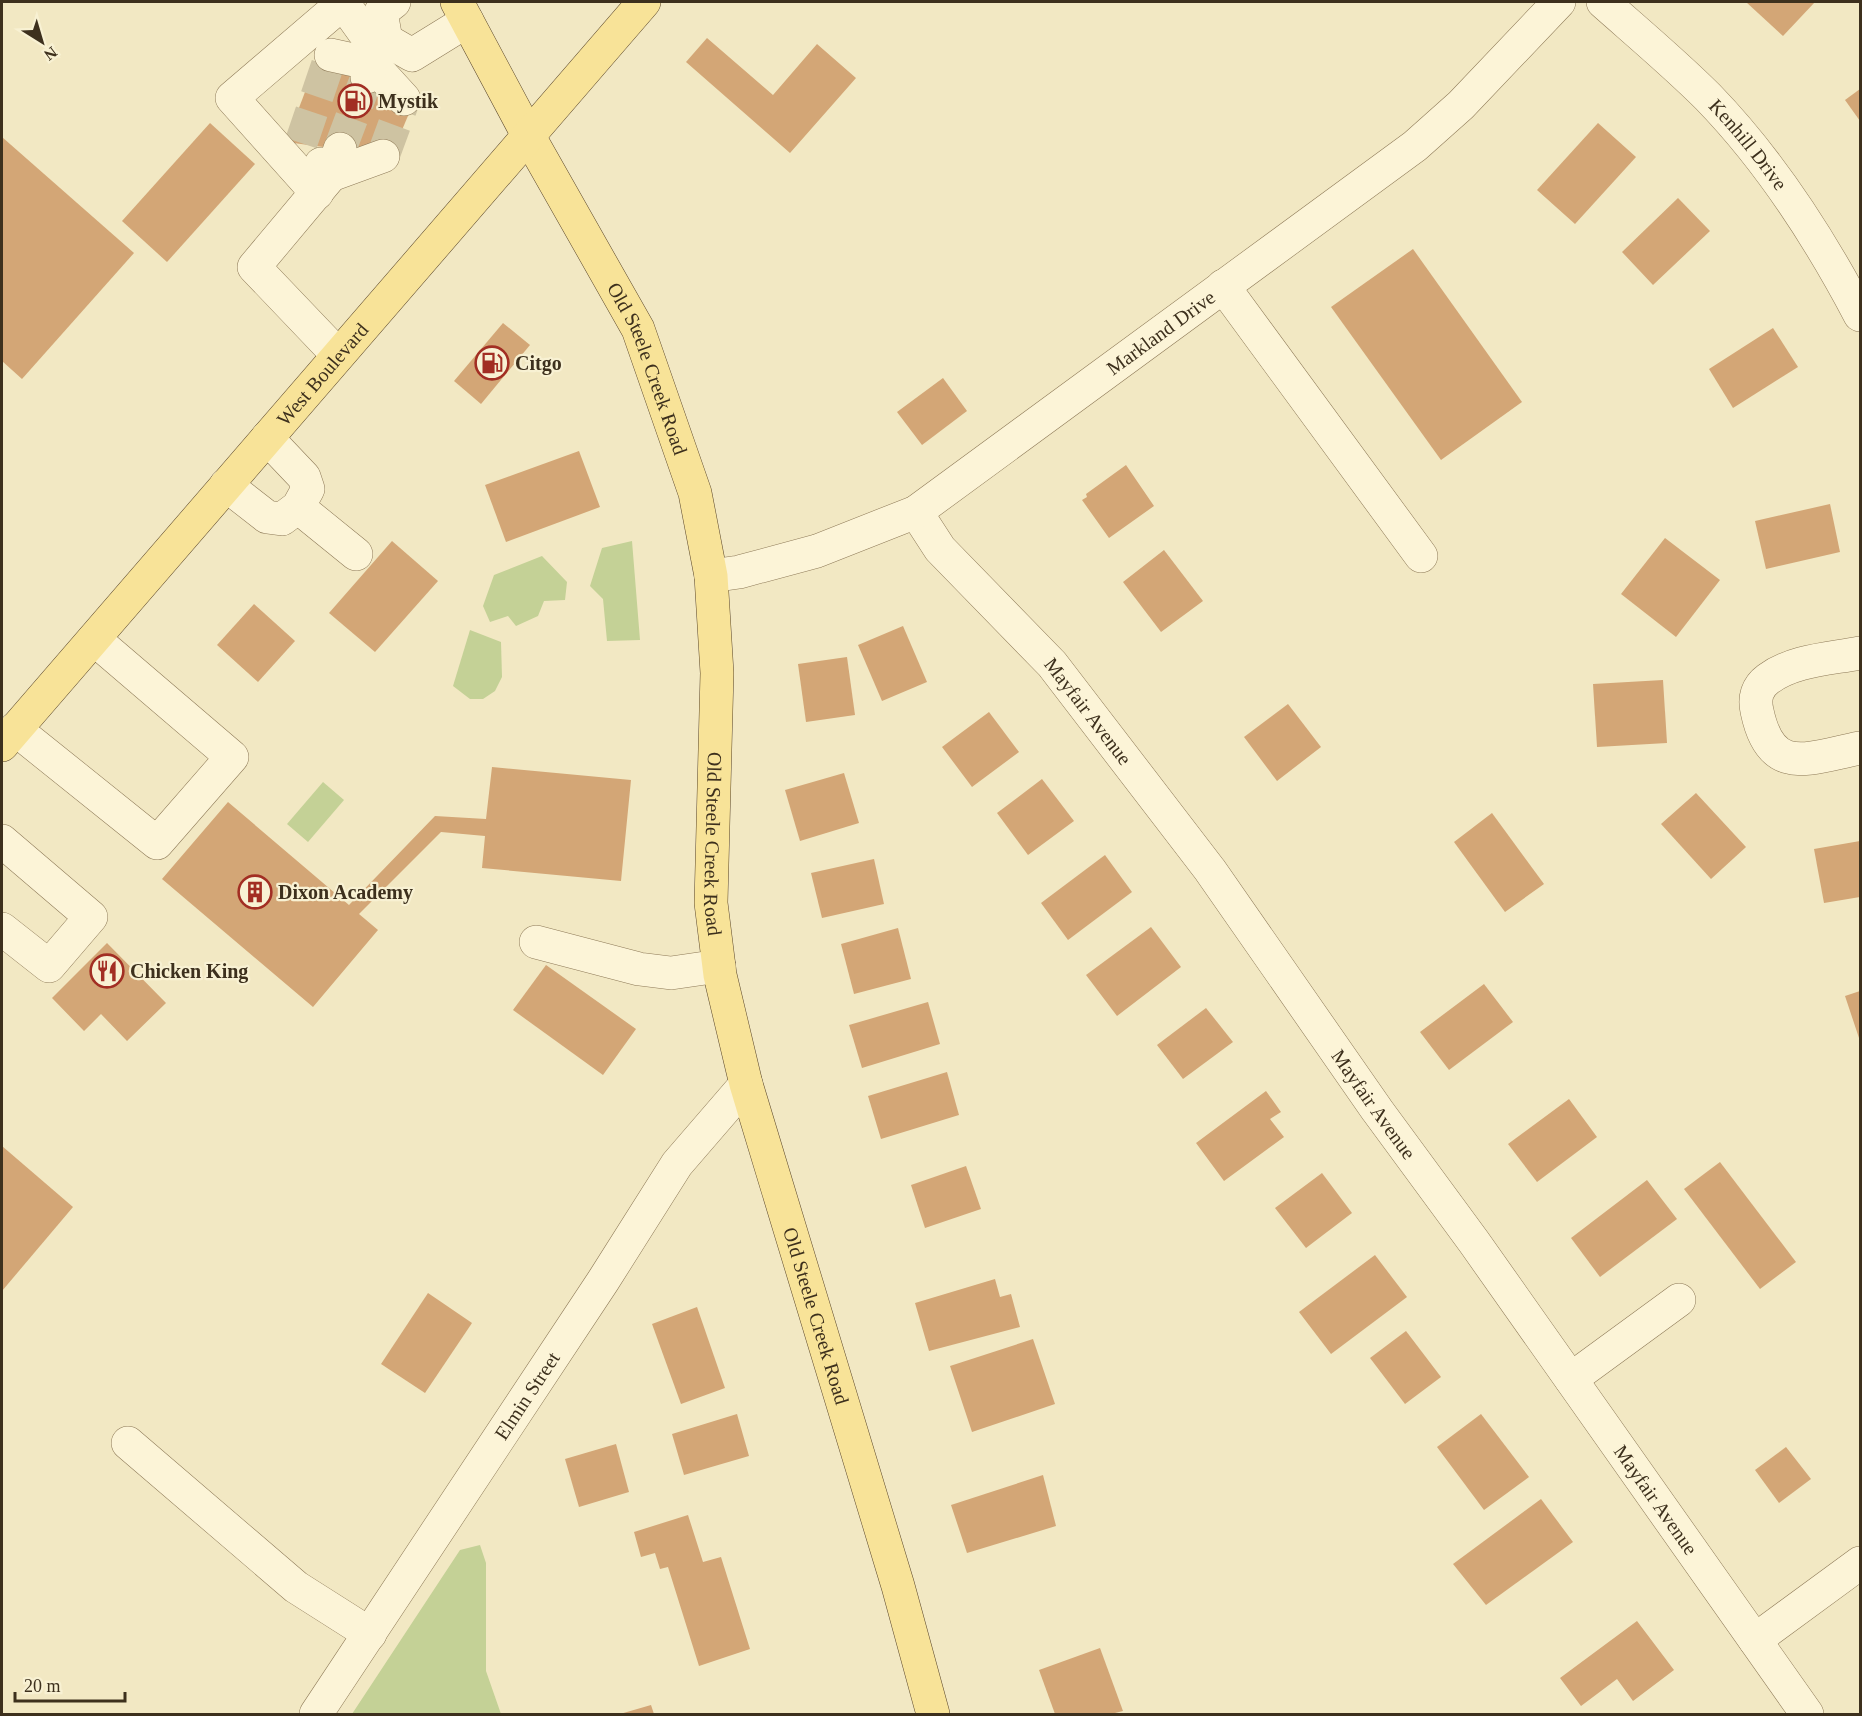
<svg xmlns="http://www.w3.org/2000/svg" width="1862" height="1716" viewBox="0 0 1862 1716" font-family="Georgia,serif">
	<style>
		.green { fill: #c4d196 }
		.building { fill: #d3a676 }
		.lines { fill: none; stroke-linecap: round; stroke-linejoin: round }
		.minor-tunnel { stroke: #cec3a2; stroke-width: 33; stroke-dasharray: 33 16; stroke-linecap: butt }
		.minor-casing { stroke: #8e7a58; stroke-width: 34 }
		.major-casing { stroke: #5b472c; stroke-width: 34 }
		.minor { stroke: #fcf4d7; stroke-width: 33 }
		.major { stroke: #f8e398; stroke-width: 33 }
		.labels { text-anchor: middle; stroke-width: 4.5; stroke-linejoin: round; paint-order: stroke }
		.poi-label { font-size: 20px; font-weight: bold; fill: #3d301d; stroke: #f8f1d3; text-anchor: start }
		.street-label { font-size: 20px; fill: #3d301d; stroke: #f8f1d3 }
	</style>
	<rect width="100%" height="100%" fill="#f2e8c3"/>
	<g class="green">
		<polygon points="632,541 640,640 607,641 603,599 590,586 602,548"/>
		<polygon points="542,556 567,582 565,600 544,601 538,616 516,626 508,616 490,622 483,606 494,575"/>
		<polygon points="470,630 501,642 502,677 495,691 483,699 470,699 453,686"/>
		<polygon points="323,782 344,800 308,842 287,824"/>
		<polygon points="480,1545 486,1563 486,1671 501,1714 352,1714 460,1550"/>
	</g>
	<g class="building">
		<polygon points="1746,2 1815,2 1783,36"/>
		<polygon points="707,38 773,95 817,44 856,78 790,153 686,62"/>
		<polygon points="321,50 413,104 391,156 286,142"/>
		<polygon points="1860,89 1860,121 1845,100"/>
		<polygon points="210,123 255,164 167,262 122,221"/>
		<polygon points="1598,123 1636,157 1575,224 1537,190"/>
		<polygon points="2,137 134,253 22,379 2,361"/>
		<polygon points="1678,198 1710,231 1653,285 1622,252"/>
		<polygon points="1413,249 1522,402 1441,460 1331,307"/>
		<polygon points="503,323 530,345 481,404 454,381"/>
		<polygon points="1773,328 1798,367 1733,408 1709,369"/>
		<polygon points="943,378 967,411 922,445 897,412"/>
		<polygon points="579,451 600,507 506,542 485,485"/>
		<polygon points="1126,465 1154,506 1109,538 1082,500 1087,497 1086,494"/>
		<polygon points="1830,504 1840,552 1766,569 1755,521"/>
		<polygon points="1665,538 1720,580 1676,637 1621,594"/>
		<polygon points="392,541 438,581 375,652 329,613"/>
		<polygon points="1164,550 1203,601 1161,632 1123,582"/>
		<polygon points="254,604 295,641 258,682 217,645"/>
		<polygon points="903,626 927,682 882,701 858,645"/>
		<polygon points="847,657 855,715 806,722 798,664"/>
		<polygon points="1663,680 1667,743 1597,747 1593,684"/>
		<polygon points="1288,704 1321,747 1277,781 1244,737"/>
		<polygon points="989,712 1019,752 972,787 942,747"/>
		<polygon points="492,767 631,780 621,881 482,868 485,836 441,832 359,914 378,930 313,1007 162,879 228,802 349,905 435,816 486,819"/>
		<polygon points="844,773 859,823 800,841 785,790"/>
		<polygon points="1042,779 1074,821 1028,855 997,813"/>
		<polygon points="1696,793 1746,847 1711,879 1661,824"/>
		<polygon points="1492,813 1544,884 1505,912 1454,842"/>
		<polygon points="1860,841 1860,897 1824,903 1814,849"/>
		<polygon points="1105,855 1132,892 1068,940 1041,903"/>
		<polygon points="874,859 884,904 822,918 811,873"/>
		<polygon points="1151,927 1181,967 1117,1016 1086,975"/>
		<polygon points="898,928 911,979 854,994 841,944"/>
		<polygon points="107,943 166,1003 127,1041 101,1014 84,1031 52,998"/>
		<polygon points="546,965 636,1029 603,1075 513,1010"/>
		<polygon points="1484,984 1513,1022 1449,1070 1420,1032"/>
		<polygon points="1860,991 1860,1041 1845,996"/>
		<polygon points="928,1002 940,1044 862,1068 849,1025"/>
		<polygon points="1206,1008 1233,1042 1183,1079 1157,1045"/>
		<polygon points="947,1072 959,1115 881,1139 868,1096"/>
		<polygon points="1266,1091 1281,1112 1270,1119 1284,1137 1224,1181 1196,1143"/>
		<polygon points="1569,1099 1597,1137 1537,1182 1508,1144"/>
		<polygon points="2,1146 73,1207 2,1291"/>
		<polygon points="1720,1162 1796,1262 1760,1289 1684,1189"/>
		<polygon points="966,1166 981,1209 925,1228 911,1185"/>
		<polygon points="1322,1173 1352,1213 1306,1248 1275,1208"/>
		<polygon points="1647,1180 1677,1219 1600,1277 1571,1238"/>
		<polygon points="1375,1255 1407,1297 1331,1354 1299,1312"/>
		<polygon points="995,1279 1000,1297 1011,1294 1020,1327 929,1351 915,1303"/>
		<polygon points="428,1293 472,1323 425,1393 381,1364"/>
		<polygon points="697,1307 725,1388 681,1404 652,1324"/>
		<polygon points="1406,1331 1441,1377 1405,1404 1370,1358"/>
		<polygon points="1033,1339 1055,1404 972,1432 950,1366"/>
		<polygon points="737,1414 749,1456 684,1475 672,1434"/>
		<polygon points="1481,1414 1529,1477 1484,1510 1437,1447"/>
		<polygon points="616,1444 629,1492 579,1507 565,1459"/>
		<polygon points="1786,1447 1811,1479 1779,1503 1755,1470"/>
		<polygon points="1043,1475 1056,1526 967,1553 951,1505"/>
		<polygon points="1541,1499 1573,1542 1486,1605 1453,1564"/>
		<polygon points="688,1515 703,1562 721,1557 750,1649 699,1666 668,1567 660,1569 655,1553 641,1557 634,1532"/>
		<polygon points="1637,1621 1674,1670 1633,1701 1617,1679 1581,1706 1560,1678"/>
		<polygon points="1100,1648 1123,1711 1111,1714 1055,1714 1039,1670"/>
		<polygon points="651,1705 654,1714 620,1714"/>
	</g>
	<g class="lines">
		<g class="minor-tunnel">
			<polyline points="301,143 331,55"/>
			<polyline points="340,149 367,77"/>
			<polyline points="383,156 404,99"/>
		</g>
		<g class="minor-casing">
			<g id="minor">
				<polyline points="394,2 381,12 386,40 412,55 467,21"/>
				<path id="s1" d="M1603 2C1638 33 1675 64 1708 97 1770 161 1819 237 1860 315"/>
				<polyline points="386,40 372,64 404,99"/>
				<polyline points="331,55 372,64 367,77"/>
				<polyline points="321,164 331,175 383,156"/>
				<polyline points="317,193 232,98 343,3 379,53"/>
				<polyline points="1223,286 1421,556"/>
				<polyline points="338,355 254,267 331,175 340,149"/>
				<polyline points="226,485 267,517 282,519 298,507 308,489 304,477 267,438"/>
				<polyline points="298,507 356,554"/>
				<path id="s2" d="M916 512 940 549 1052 664 1210 870 1377 1110 1474 1242 1807 1714"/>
				<path id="s3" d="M711 576 739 572 817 551 916 512 1415 146 1461 105 1559 2"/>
				<path d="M1860 653C1829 659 1794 660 1768 679 1757 687 1754 698 1757 711 1771 778 1808 758 1860 748"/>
				<polyline points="15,729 157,843 232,757 94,639"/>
				<polyline points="2,841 91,917 49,966 2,929"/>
				<polyline points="536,942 639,969 671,973 719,966"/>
				<polyline points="1571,1379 1679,1300"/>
				<polyline points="128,1443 296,1587 370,1634"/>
				<polyline points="1755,1640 1860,1563"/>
				<path id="s4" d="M316 1714 603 1281 677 1164 746 1084"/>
			</g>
		</g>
		<g class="major-casing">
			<g id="major">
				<path id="s5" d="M457 2 528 135 638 329 695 493 711 576 717 673 711 903 720 975 746 1084 898 1586 933 1714"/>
				<path id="s6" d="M2 745 644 2"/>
			</g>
		</g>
		<use href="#minor" class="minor"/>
		<use href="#major" class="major"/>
	</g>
	<defs>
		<g id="fuel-ring" transform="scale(1.725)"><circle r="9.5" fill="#f8f1d3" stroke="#a22e23" stroke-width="1.5"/><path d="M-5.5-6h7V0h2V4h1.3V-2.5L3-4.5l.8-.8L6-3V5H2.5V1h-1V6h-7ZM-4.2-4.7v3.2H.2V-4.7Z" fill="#a22e23"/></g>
		<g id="building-ring" transform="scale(1.725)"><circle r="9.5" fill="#f8f1d3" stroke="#a22e23" stroke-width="1.5"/><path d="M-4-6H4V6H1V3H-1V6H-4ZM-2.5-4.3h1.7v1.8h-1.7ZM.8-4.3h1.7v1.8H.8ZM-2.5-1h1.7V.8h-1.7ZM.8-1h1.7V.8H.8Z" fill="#a22e23"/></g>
		<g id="restaurant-ring" transform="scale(1.725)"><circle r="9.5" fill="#f8f1d3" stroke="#a22e23" stroke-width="1.5"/><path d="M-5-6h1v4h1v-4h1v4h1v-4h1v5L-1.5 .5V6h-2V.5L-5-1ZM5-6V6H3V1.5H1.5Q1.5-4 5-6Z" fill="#a22e23"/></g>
	</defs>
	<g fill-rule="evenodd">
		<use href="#fuel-ring" x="355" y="101"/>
		<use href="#fuel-ring" x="492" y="363"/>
		<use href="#building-ring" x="255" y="892"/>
		<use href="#restaurant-ring" x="107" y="971"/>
	</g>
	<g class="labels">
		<g class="poi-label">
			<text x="378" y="108">Mystik</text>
			<text x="515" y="370">Citgo</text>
			<text x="278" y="899">Dixon Academy</text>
			<text x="130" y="978">Chicken King</text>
		</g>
		<g class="street-label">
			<text dy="7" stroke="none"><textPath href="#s1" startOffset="204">Kenhill Drive</textPath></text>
			<text dy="7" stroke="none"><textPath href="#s3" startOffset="519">Markland Drive</textPath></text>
			<text dy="7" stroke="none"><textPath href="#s5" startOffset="414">Old Steele Creek Road</textPath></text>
			<text dy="7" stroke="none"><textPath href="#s6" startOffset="490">West Boulevard</textPath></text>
			<text dy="7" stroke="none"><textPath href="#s2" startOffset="264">Mayfair Avenue</textPath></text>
			<text dy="7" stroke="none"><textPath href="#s5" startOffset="900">Old Steele Creek Road</textPath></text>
			<text dy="7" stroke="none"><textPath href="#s2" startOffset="750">Mayfair Avenue</textPath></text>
			<text dy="7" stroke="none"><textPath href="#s5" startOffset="1386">Old Steele Creek Road</textPath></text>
			<text dy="7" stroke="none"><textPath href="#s4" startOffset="382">Elmin Street</textPath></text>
			<text dy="7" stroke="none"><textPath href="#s2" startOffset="1236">Mayfair Avenue</textPath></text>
		</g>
	</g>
	<rect width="1862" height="1716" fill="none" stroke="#3d301d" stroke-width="6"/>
	<g transform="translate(42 42) rotate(143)" stroke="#f8f1d3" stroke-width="4.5" paint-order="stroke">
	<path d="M0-4.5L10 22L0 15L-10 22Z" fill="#3d301d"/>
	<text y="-9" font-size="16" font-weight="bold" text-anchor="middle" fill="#3d301d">N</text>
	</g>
	<path d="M15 1692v9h110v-9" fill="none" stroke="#3d301d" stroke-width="3"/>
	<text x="24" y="1692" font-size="18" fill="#3d301d" stroke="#f8f1d3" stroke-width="4.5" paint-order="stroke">20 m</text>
</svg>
